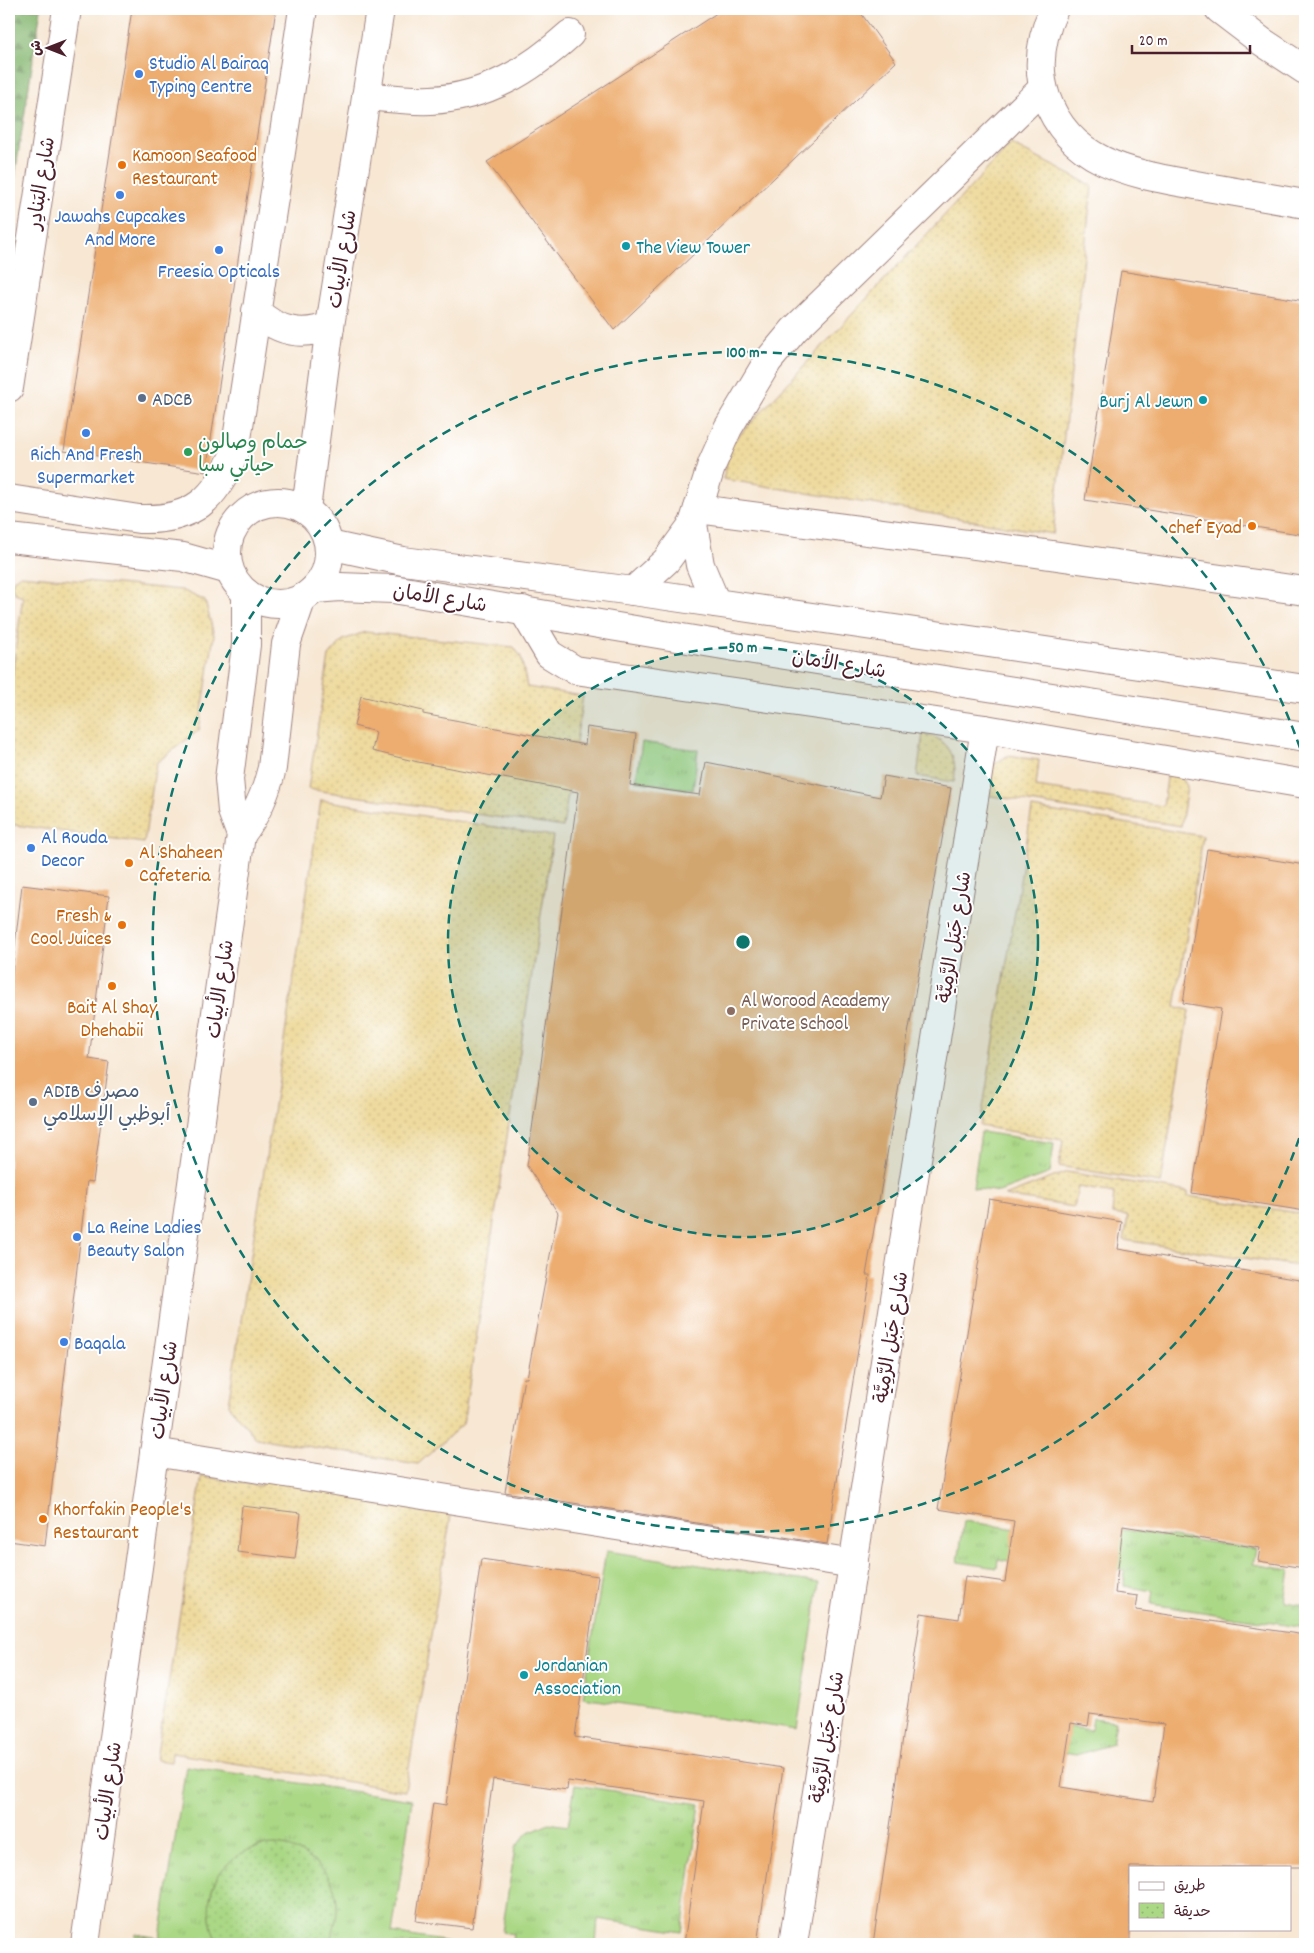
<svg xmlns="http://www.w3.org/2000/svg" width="1314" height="1953" viewBox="0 0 1314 1953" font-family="Dekko,'Playpen Sans Arabic',sans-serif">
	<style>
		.grass { fill: url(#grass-tufts); stroke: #7a7c58 }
		.forest { fill: url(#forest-firs); stroke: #686c4e }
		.sand { fill: url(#sand-dots); stroke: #9c7c64 }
		.park { fill: url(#park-dots); stroke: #7a7c58 }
		.garden { fill: #aad885; stroke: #7a7c58 }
		.building { fill: #edad70; fill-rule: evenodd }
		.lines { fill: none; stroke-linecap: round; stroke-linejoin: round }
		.minor-casing { stroke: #a0837f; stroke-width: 30 }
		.minor { stroke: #fff; stroke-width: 28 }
		.ring { fill: none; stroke: #0f766e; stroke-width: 2.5; stroke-dasharray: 9 6 }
		.shop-dot { fill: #3f7fe0; stroke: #fff; stroke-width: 2 }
		.food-dot { fill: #e8710a; stroke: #fff; stroke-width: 2 }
		.culture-dot { fill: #0f9aa8; stroke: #fff; stroke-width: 2 }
		.service-dot { fill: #5c6f8a; stroke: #fff; stroke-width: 2 }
		.leisure-dot { fill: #2e9e5b; stroke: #fff; stroke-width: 2 }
		.education-dot { fill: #8d6e63; stroke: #fff; stroke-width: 2 }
		.labels { text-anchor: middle; stroke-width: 4; stroke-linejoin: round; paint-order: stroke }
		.shop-label { font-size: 20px; fill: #366cbe; stroke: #fff; text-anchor: start }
		.food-label { font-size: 20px; fill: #c56008; stroke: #fff; text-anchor: start }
		.street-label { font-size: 20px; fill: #4a1f2b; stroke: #fff }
		.culture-label { font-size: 20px; fill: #0d838f; stroke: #fff; text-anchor: start }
		.service-label { font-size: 20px; fill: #4e5e75; stroke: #fff; text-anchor: start }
		.leisure-label { font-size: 20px; fill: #27864d; stroke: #fff; text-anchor: start }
		.education-label { font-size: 20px; fill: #785e54; stroke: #fff; text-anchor: start }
		.centre { fill: #0f766e; stroke: #fff; stroke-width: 2.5 }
		.ring-label { font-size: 15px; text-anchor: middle; font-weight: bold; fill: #0f766e; stroke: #fff; stroke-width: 4; stroke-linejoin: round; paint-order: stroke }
	</style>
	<defs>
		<pattern id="grass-tufts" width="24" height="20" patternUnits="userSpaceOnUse" patternTransform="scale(1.25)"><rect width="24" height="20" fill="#aad885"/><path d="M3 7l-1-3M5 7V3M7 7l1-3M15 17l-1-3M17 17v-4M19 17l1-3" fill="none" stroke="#94b973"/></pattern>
		<pattern id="forest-firs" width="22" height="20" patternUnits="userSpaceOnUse" patternTransform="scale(1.25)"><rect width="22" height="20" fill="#87b872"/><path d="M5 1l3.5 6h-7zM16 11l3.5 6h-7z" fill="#70955e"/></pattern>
		<pattern id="sand-dots" width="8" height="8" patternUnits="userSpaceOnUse" patternTransform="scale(1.25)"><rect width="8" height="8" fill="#eeda9e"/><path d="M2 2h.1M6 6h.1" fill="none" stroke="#cebb88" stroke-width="1.8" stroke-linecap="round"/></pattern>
		<pattern id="park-dots" width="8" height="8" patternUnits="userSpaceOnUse" patternTransform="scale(1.25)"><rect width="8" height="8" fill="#aad885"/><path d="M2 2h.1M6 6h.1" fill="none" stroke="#94b973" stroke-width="1.8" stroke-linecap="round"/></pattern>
	</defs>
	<rect width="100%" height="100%" fill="#fff"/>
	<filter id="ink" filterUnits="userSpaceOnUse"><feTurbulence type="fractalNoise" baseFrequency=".02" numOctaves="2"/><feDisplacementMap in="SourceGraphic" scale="10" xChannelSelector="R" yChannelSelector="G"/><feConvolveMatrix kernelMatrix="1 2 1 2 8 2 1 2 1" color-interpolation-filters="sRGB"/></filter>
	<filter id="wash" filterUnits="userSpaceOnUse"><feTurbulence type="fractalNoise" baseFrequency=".0096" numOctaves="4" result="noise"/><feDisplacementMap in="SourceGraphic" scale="20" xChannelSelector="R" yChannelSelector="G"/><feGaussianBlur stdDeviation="1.12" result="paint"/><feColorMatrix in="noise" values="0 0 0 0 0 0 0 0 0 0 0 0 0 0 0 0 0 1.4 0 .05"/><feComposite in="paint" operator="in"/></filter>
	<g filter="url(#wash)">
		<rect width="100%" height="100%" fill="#f7e7d3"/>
		<g class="grass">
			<polygon points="642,742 698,750 693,790 636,781"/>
			<polygon points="981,1132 1054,1143 1050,1173 999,1192 973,1188"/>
			<polygon points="964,1521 1089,1540 1092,1525 1256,1549 1253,1564 1290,1570 1285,1602 1305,1605 1305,1628 1151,1604 1153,1591 1124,1586 1125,1571 1028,1556 1026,1564 998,1559 997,1568 958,1562"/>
			<polygon points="1093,1718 1116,1721 1112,1744 1076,1755 992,1741 1070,1727 1091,1730"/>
			<polygon points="186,1766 412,1800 392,1933 448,1942 448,1944 135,1944 136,1934 160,1938"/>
			<polygon points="575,1785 700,1804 682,1932 598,1919 596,1944 511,1944 513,1934 502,1932 515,1848 527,1833 549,1823 568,1826"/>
		</g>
		<polygon class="forest" points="9,9 41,9 9,213"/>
		<g class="sand">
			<polygon points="1011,144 1092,186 1053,534 723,479 731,444"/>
			<polygon points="21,575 182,590 205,601 214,635 199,730 156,763 144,843 9,824 9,696 23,596 15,593 11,585 15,578"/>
			<polygon points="365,632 514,647 521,657 527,687 583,696 563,827 308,789 329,656 343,640"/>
			<path d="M923 734C949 738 958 758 954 782L917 776Z"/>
			<polygon points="1007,756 1039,760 1036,787 1163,806 1168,771 1179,773 1187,786 1181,826 985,795 989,768"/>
			<polygon points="321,800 553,836 463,1424 418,1464 256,1438 228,1405"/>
			<polygon points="1032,808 1203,836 1175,1007 1189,1010 1161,1183 1059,1166 1063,1140 980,1126"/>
			<polygon points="1067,1172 1188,1192 1188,1196 1305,1214 1305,1267 1124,1240 1128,1216 1112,1214 1114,1193 1078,1187 1074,1207 1005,1196"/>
			<polygon points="202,1476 261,1486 263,1477 452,1509 405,1791 172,1753 171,1762 156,1760"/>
		</g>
		<path class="park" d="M283 1845C331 1862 350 1896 328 1944H218C198 1903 213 1859 260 1846 267 1845 276 1845 283 1845Z"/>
		<polygon class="garden" points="606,1551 819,1583 797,1730 583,1698"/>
		<g id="blocks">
			<g class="building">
				<polygon points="132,9 276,9 206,472 64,451"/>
				<polygon points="723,9 858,9 896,62 614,330 487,162"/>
				<polygon points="1121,271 1305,301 1305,535 1085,500"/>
				<polygon points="361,696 423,711 423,714 585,745 587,727 636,734 630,785 700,795 706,762 880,797 884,776 951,788 866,1275 870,1275 827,1544 505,1492 524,1378 527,1378 558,1213 527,1166 578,792 418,762 372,751 376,732 354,726"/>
				<polygon points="1207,849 1305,865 1305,1211 1192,1193 1221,1009 1183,1003"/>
				<polygon points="22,885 109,896 89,1059 109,1062 93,1182 87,1181 45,1546 9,1541 9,996"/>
				<path d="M989 1199 1122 1222 1118 1249 1305 1281V1568L1258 1561 1260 1548 1123 1526 1115 1593 1138 1596 1136 1610 1305 1635V1867H1130V1944H873L921 1613 959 1619 965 1576 1005 1582 1014 1521 938 1509ZM1090 1714 1164 1724 1153 1802 1061 1787 1071 1723 1088 1726Z"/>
				<polygon points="242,1506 301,1513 295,1559 237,1552"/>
				<polygon points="481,1559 598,1576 575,1737 783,1768 757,1944 684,1944 704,1801 568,1781 567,1790 493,1779 472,1928 416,1921 433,1803 446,1805"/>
			</g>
		</g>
	</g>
	<g filter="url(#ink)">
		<use href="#blocks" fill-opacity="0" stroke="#a0837f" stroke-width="1"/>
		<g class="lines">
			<g class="minor-casing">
				<g id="minor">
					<path d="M1054 9C1041 37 1036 67 1046 97 1071 167 1137 174 1201 186 1236 192 1270 198 1305 204"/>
					<polyline points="1219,9 1261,41 1305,70"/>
					<path d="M366 96C387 98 410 101 431 100 487 97 530 70 570 34"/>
					<path d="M256 311C278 332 302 337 330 326"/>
					<polyline points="9,388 67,9"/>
					<path d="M9 499 139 519C193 521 216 499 235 452L303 9"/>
					<circle cx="278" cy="553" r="51"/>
					<polyline points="306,509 330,326 380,9"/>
					<polyline points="698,509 1037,553 1305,591"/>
					<polyline points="693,524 700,565 716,603"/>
					<polyline points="9,538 183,557 229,570"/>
					<polyline points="329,545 403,561 633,591 1305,689"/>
					<polyline points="314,589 340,587 393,589 735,647 1305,737"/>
					<polyline points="633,591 666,561 693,524 712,464 728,428 768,361 794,330 1043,88"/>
					<polyline points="523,610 549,654 575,670 985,729 1305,784"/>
					<path d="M241 835C257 814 266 794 272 768L286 644 302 598"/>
					<polyline points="154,1452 854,1564"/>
					<polyline points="85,1944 241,835 232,811 229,779 246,645 246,593"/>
					<polyline points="793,1944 985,729"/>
				</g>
			</g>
			<use href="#minor" class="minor"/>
		</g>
	</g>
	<circle cx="743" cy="942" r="295" fill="#0f766e" fill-opacity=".12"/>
	<g class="ring">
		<circle cx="743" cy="942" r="295"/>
		<path d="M1304 1124A590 590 0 1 1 1304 760"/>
	</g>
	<g class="shop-dot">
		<circle cx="139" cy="74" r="5"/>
		<circle cx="120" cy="195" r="5"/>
		<circle cx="219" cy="250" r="5"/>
		<circle cx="86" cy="433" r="5"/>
		<circle cx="31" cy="848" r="5"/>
		<circle cx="77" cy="1237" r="5"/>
		<circle cx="64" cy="1342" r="5"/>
	</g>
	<g class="food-dot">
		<circle cx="122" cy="165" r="5"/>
		<circle cx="1252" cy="526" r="5"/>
		<circle cx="129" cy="863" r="5"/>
		<circle cx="122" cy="925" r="5"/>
		<circle cx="112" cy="986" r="5"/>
		<circle cx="43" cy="1519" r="5"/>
	</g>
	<g class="culture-dot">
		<circle cx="626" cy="246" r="5"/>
		<circle cx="1203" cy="400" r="5"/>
		<circle cx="524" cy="1675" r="5"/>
	</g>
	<g class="service-dot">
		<circle cx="142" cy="398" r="5"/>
		<circle cx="33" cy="1102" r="5"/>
	</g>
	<circle class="leisure-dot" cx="188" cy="452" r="5"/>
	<circle class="education-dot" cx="731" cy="1011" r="5"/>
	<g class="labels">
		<g class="shop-label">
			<text x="149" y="69">Studio Al Bairaq<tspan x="149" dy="23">Typing Centre</tspan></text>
			<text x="120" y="222" text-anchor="middle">Jawahs Cupcakes<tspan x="120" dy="23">And More</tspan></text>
			<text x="219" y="277" text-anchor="middle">Freesia Opticals</text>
			<text x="86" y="460" text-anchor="middle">Rich And Fresh<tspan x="86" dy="23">Supermarket</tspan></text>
			<text x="41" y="843">Al Rouda<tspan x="41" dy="23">Decor</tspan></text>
			<text x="87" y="1233">La Reine Ladies<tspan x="87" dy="23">Beauty Salon</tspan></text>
			<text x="74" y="1349">Baqala</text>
		</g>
		<g class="food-label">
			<text x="132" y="161">Kamoon Seafood<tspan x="132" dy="23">Restaurant</tspan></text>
			<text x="1242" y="533" text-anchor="end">chef Eyad</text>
			<text x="139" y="858">Al Shaheen<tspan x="139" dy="23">Cafeteria</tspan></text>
			<text x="112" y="921" text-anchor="end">Fresh &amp;<tspan x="112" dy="23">Cool Juices</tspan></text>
			<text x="112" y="1013" text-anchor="middle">Bait Al Shay<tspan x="112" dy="23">Dhehabii</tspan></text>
			<text x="53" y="1515">Khorfakin People's<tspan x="53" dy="23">Restaurant</tspan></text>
		</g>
		<g class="street-label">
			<text transform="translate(40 183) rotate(-81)" y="7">شارع البَنادِر</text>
			<text transform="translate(341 259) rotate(-81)" y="7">شارع الأبيات</text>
			<text transform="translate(440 597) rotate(9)" y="7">شارع الأمان</text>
			<text transform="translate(839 663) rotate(9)" y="7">شارع الأمان</text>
			<text transform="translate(953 937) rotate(-81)" y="7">شارع جَبَل الرَّمِيَّة</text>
			<text transform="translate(219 989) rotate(-82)" y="7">شارع الأبيات</text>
			<text transform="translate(890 1337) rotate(-81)" y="7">شارع جَبَل الرَّمِيَّة</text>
			<text transform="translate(163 1390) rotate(-82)" y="7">شارع الأبيات</text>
			<text transform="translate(826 1737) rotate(-81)" y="7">شارع جَبَل الرَّمِيَّة</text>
			<text transform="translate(107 1791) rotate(-82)" y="7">شارع الأبيات</text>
		</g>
		<g class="culture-label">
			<text x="636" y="253">The View Tower</text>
			<text x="1193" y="407" text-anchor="end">Burj Al Jewn</text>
			<text x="534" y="1671">Jordanian<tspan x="534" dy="23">Association</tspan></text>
		</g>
		<g class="service-label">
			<text x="152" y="405">ADCB</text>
			<text x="43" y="1097">ADIB مصرف<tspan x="43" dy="23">أبوظبي الإسلامي</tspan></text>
		</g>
		<g class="leisure-label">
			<text x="198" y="448">حمام وصالون<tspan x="198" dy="23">حياتي سبا</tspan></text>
		</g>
		<g class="education-label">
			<text x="741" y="1006">Al Worood Academy<tspan x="741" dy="23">Private School</tspan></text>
		</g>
	</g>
	<circle cx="743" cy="942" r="8" class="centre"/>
	<g class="ring-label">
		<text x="743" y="357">100 m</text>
		<text x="743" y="652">50 m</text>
	</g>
	<rect width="1314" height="1953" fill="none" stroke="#fff" stroke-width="30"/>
	<rect x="1129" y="1866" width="162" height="65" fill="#ffffff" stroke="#b7a5aa"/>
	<rect x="1139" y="1882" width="25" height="8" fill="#ffffff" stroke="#b7a5aa"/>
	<text x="1174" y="1890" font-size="15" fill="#4a1f2b">طريق</text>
	<rect x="1139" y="1903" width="25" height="15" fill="url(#park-dots)" stroke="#b7a5aa"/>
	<text x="1174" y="1916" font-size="15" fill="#4a1f2b">حديقة</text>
	<g transform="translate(48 48) rotate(270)" stroke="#ffffff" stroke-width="4" paint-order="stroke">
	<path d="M0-4L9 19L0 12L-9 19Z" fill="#4a1f2b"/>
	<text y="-8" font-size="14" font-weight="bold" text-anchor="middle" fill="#4a1f2b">ش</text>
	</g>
	<path d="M1132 45v8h118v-8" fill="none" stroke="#4a1f2b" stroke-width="2.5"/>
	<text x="1139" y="45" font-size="15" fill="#4a1f2b" stroke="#ffffff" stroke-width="4" paint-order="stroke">20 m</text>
</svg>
